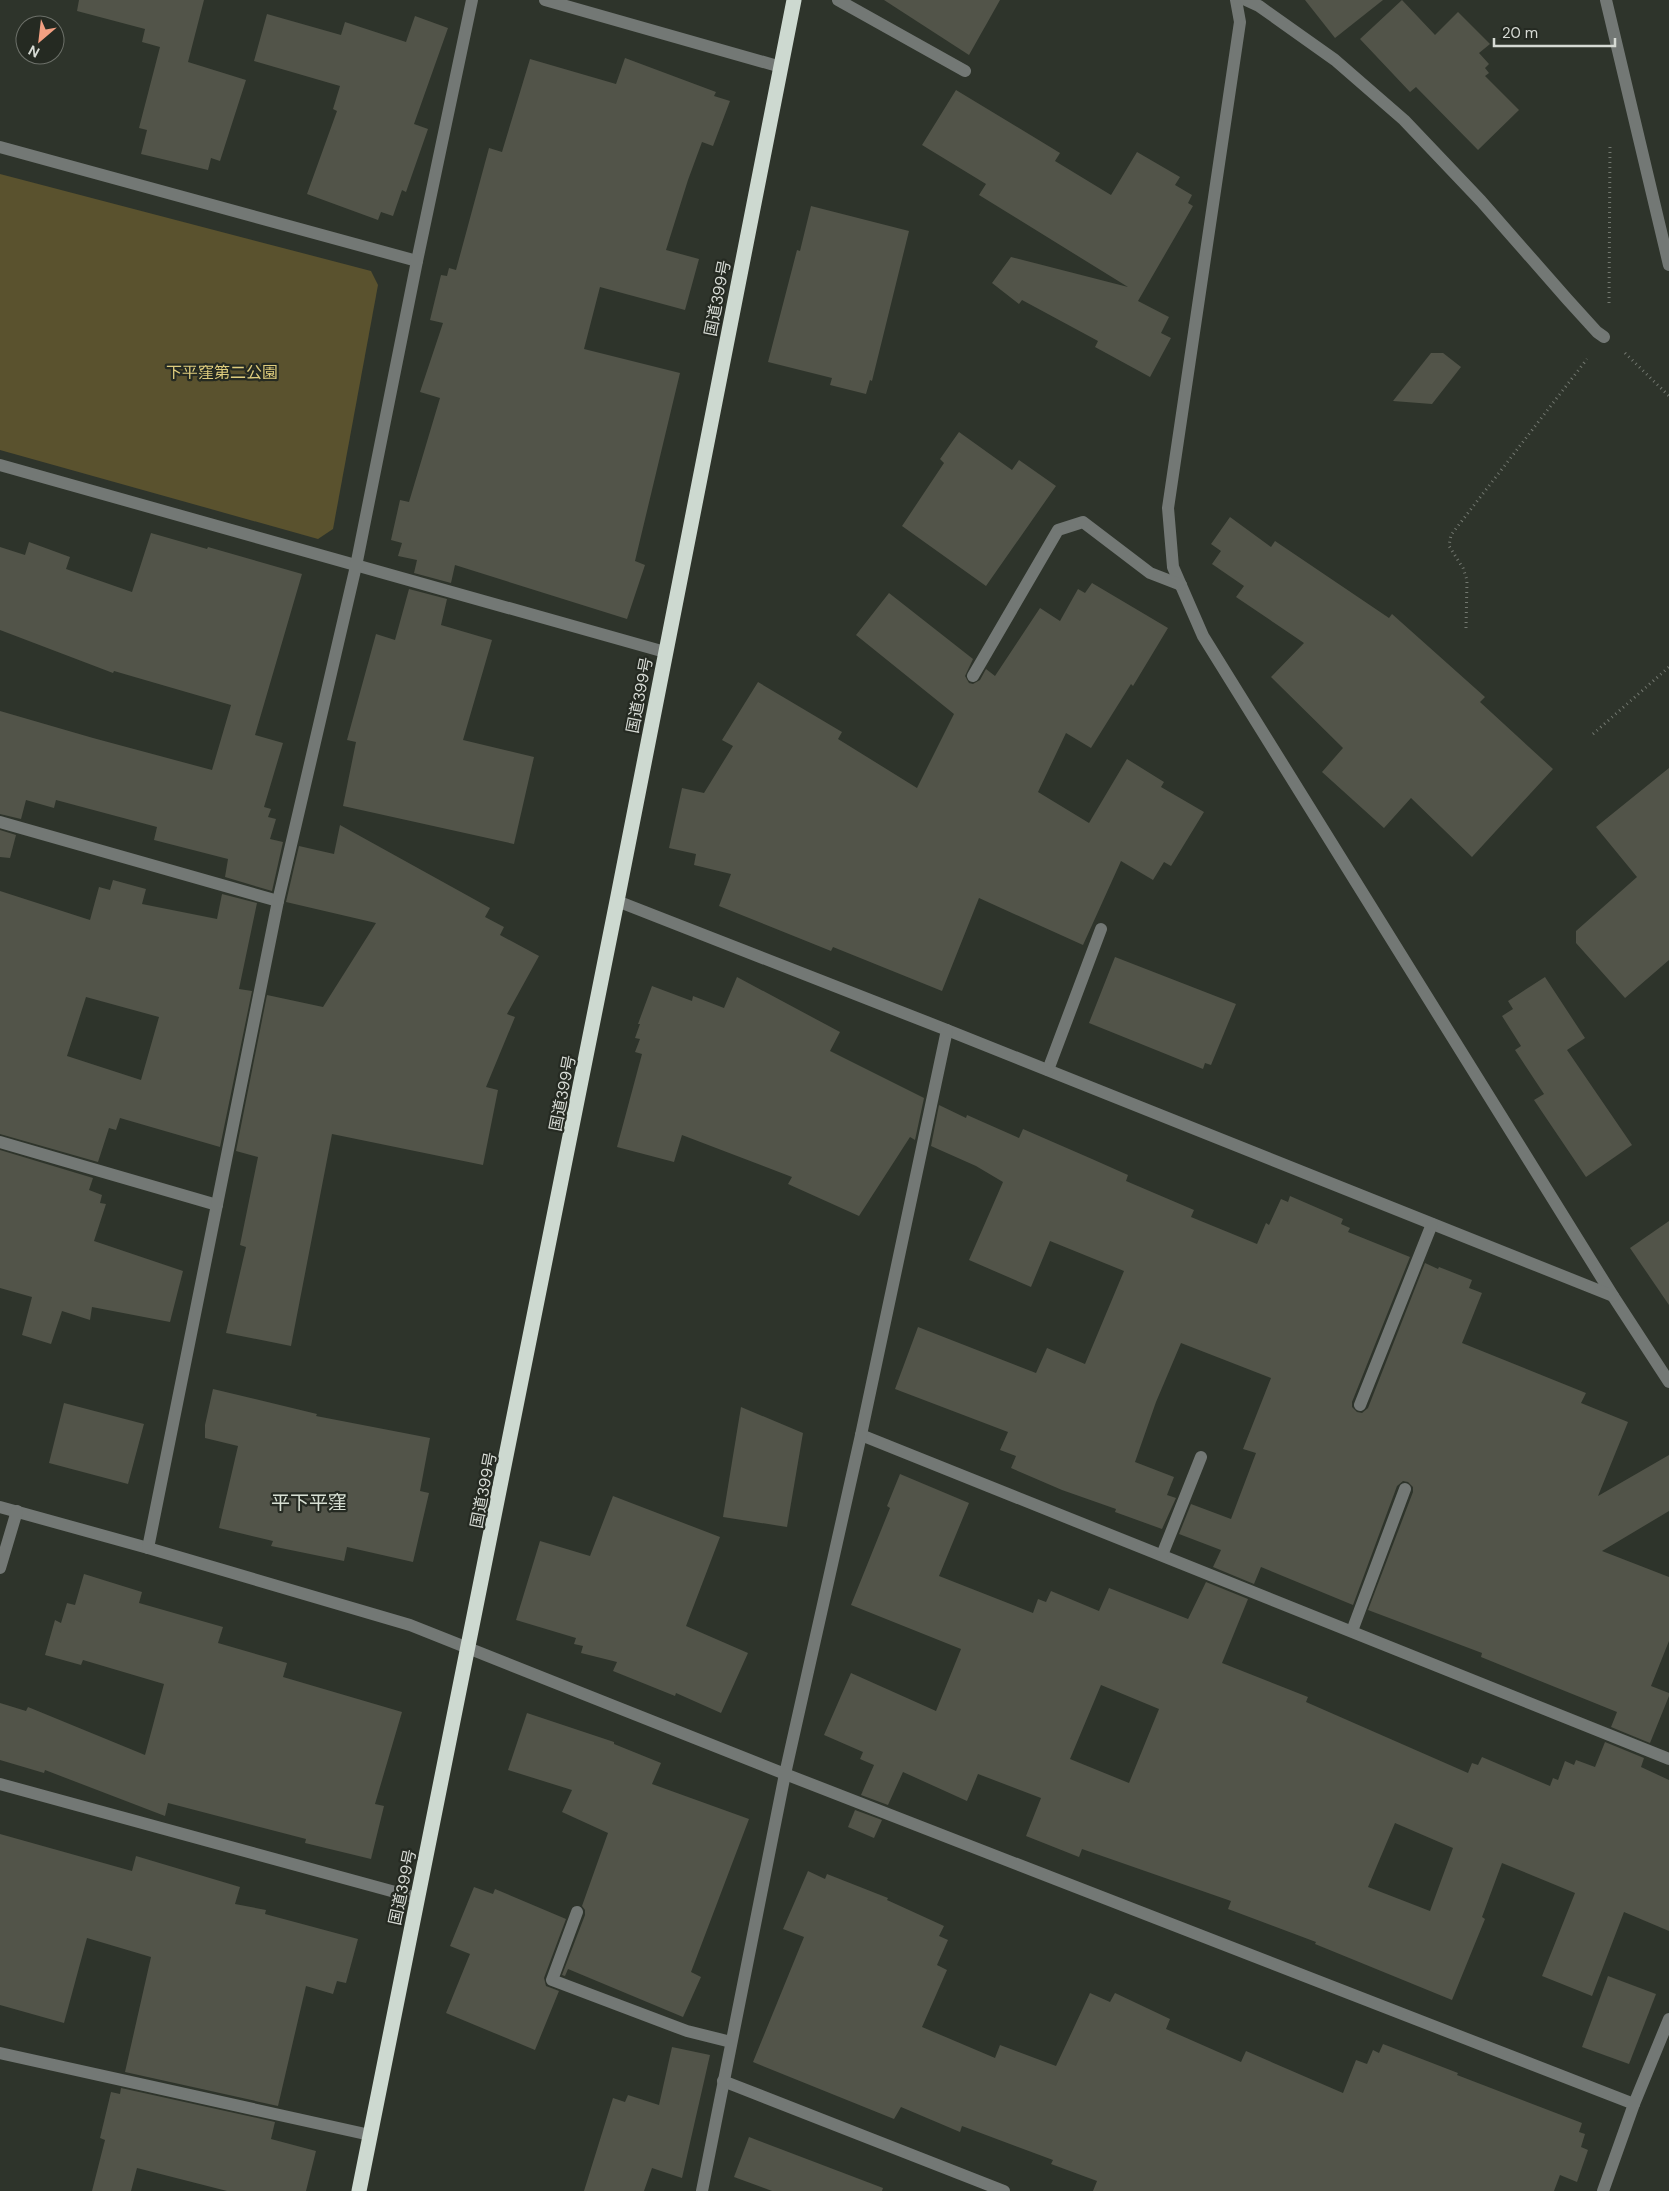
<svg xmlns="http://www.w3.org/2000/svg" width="1669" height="2191" viewBox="0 0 1669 2191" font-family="'DM Sans','Noto Sans JP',sans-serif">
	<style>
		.green { fill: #5a522e }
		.building { fill: #525449; fill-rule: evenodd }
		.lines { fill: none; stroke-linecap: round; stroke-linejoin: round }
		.path { stroke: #737870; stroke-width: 3; stroke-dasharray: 1 4; stroke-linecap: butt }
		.minor { stroke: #737875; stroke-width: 12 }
		.highway { stroke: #cdd9d0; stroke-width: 15 }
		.labels { text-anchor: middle; stroke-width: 4.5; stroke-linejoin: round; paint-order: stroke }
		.street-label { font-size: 16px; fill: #d6dad4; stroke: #252a22 }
		.park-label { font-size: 16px; fill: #decc7d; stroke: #252a22 }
		.quarter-label { font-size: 19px; fill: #d8e0d4; stroke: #252a22 }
	</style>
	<rect width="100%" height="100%" fill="#2e342b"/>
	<polygon class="green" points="0,174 371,271 378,285 333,529 318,539 0,450"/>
	<g class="building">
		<polygon points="79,0 204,0 188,62 246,80 220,161 211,158 208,170 141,154 147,130 139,128 160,47 142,42 145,29 77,11"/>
		<polygon points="884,0 1000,0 969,55"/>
		<polygon points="1305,0 1383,0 1335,38"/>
		<polygon points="1402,0 1435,35 1458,12 1490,44 1479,53 1489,64 1485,68 1489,73 1485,76 1519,110 1478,150 1416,87 1410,92 1360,39"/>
		<polygon points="267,14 341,35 345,22 406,42 415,16 448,28 414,124 428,129 406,192 402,190 393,216 381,212 378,220 307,194 337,111 333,109 340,86 254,61"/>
		<polygon points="625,58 716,92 714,96 730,101 713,146 702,142 688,180 666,250 699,259 685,310 600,287 584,349 680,373 635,561 645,565 627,619 455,565 451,583 414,573 417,560 398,556 402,543 391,540 400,500 409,502 440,398 420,392 443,323 430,320 441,275 447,276 449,268 456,270 489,148 502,152 530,59 616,84"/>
		<polygon points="956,90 1060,153 1055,161 1111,195 1137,152 1180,177 1175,185 1192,195 1188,203 1193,206 1138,301 1169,317 1161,333 1171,338 1150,377 1095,347 1098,341 1022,300 1019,304 992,283 1011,257 1128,287 979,195 986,184 922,145"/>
		<polygon points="811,206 909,231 872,381 870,380 866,394 830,385 832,378 768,362 797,250 800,251"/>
		<polygon points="1431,353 1443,353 1461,367 1432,404 1393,401"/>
		<polygon points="959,432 1012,470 1019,460 1056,486 986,586 902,526 944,463 940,459"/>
		<polygon points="1230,517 1271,547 1275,541 1389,618 1392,614 1485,697 1480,702 1553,769 1472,857 1411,798 1384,828 1322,772 1343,748 1271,677 1304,643 1236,597 1244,586 1212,564 1221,551 1211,544"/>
		<polygon points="151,533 207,549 208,547 302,574 255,735 283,743 264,807 271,809 268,817 276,819 270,839 283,842 272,891 225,877 228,859 154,840 157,827 56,800 54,808 26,800 21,819 0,814 0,711 93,738 212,770 231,705 114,671 113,673 0,630 0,547 25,555 29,542 70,557 66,569 132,592"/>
		<polygon points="1092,583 1168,628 1133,686 1131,684 1091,748 1066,733 1038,792 1089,823 1127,759 1164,782 1161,787 1204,812 1171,866 1164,862 1153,880 1121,861 1083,945 979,898 942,991 833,947 831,951 719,906 731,874 694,865 696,854 669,848 682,788 704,793 733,746 722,740 758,682 842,732 838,739 917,788 954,714 856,635 889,593 973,659 965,676 969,683 973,684 980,680 986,669 995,676 1040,608 1060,621 1078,589 1085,593"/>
		<polygon points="409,589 447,599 441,625 492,640 463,740 534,757 514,844 343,806 356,742 347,740 376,634 395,640"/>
		<polygon points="1669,768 1669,960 1625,998 1576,943 1576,931 1637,877 1596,827"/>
		<polygon points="340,825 490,908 485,917 504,927 500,935 539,956 507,1014 515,1017 486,1087 498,1090 483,1165 332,1134 291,1346 226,1333 246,1247 240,1245 258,1157 236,1151 267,995 323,1007 376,923 286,902 299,846 334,854"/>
		<polygon points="0,830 16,835 10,858 0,857"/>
		<path d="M113 880 146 889 142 904 217 919 222 894 257 903 239 989 252 991 220 1147 120 1118 116 1130 109 1128 98 1162 0 1134V891L90 920 99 887 110 890ZM86 997 159 1017 141 1080 67 1056Z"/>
		<polygon points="1115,957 1236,1004 1211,1065 1205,1063 1203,1069 1089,1023"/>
		<polygon points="737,977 840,1032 830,1051 924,1098 915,1140 910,1137 859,1216 788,1184 792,1177 682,1135 674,1162 617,1147 642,1054 635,1052 640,1039 635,1038 640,1024 638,1024 652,986 692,1001 693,996 724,1008"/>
		<polygon points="1545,977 1585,1038 1567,1050 1632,1145 1586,1177 1534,1100 1544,1094 1515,1050 1521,1046 1502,1016 1513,1009 1508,1001"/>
		<polygon points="939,1105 966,1118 967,1115 1019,1138 1023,1129 1092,1159 1128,1175 1126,1181 1194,1210 1191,1217 1257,1244 1266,1223 1269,1225 1281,1199 1288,1202 1290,1196 1343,1219 1341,1224 1350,1228 1348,1232 1410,1257 1352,1402 1352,1407 1357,1412 1362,1413 1368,1408 1425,1263 1438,1269 1439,1267 1472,1280 1469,1288 1482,1293 1462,1343 1586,1393 1581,1403 1628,1422 1598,1496 1669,1455 1669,1511 1602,1551 1669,1577 1669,1641 1651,1686 1669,1693 1669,1696 1650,1743 1611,1727 1617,1712 1481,1657 1482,1653 1368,1610 1413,1492 1413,1487 1408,1482 1403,1481 1397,1486 1353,1605 1261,1567 1254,1584 1213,1567 1221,1550 1179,1534 1191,1504 1231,1519 1256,1453 1243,1449 1271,1378 1181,1343 1156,1402 1135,1462 1174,1477 1167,1495 1176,1498 1162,1529 1115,1512 1116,1509 1062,1490 1011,1468 1016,1456 1000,1450 1008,1432 895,1389 918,1327 1036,1373 1047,1348 1085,1364 1124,1271 1050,1241 1031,1287 969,1260 1003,1182 976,1166 931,1146"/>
		<polygon points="0,1150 93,1178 89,1190 102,1195 100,1203 106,1204 94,1241 183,1271 170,1322 92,1307 90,1320 62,1311 51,1344 22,1335 32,1297 0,1288"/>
		<polygon points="1669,1221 1669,1305 1630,1248"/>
		<polygon points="213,1389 317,1414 316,1416 430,1438 420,1491 429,1493 413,1562 347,1547 344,1561 271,1546 273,1541 219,1528 238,1446 205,1438 205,1425"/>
		<polygon points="64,1403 144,1424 128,1484 49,1463"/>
		<polygon points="741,1407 803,1433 787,1527 723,1517"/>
		<path d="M900 1474 969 1503 939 1576 1033 1613 1038 1599 1046 1602 1051 1591 1099 1611 1109 1588 1188 1619 1206 1582 1248 1599 1222 1663 1308 1697 1306 1702 1468 1773 1472 1763 1478 1765 1482 1757 1550 1786 1553 1778 1558 1780 1565 1761 1574 1765 1576 1760 1595 1767 1605 1742 1644 1758 1641 1767 1669 1780V1931L1624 1912 1592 1996 1542 1976 1575 1893 1502 1863 1482 1917 1485 1919 1452 2000 1315 1944 1316 1942 1228 1909 1231 1901 1082 1849 1079 1857 1026 1836 1041 1798 978 1774 967 1801 903 1772 888 1805 861 1795 874 1765 860 1759 863 1752 824 1735 851 1673 936 1711 961 1649 851 1605 890 1508 887 1506ZM1101 1685 1159 1709 1129 1783 1070 1759ZM1395 1823 1453 1848 1430 1911 1368 1887Z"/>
		<polygon points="613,1496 720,1537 686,1626 748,1653 721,1713 676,1693 675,1696 613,1671 617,1662 581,1653 583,1646 574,1644 576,1638 516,1620 540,1541 590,1556"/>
		<polygon points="84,1574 142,1592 139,1603 223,1627 218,1643 287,1663 283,1677 402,1712 375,1804 384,1806 371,1859 305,1843 306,1839 168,1803 165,1816 45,1770 44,1773 0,1760 0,1703 26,1711 28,1707 145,1755 164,1684 83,1660 81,1665 45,1655 55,1620 61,1623 67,1603 75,1605"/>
		<polygon points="527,1713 614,1742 614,1744 661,1763 652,1784 749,1819 691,1972 701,1977 683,2017 568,1969 565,1976 562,1975 585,1915 585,1910 582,1906 608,1833 562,1812 572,1790 508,1770"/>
		<polygon points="855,1810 882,1820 874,1838 848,1827"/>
		<polygon points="0,1834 132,1871 136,1856 240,1887 235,1904 266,1910 265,1914 358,1939 346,1983 337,1981 333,1994 306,1986 278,2106 125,2072 151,1957 87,1938 64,2023 0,2005"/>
		<polygon points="808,1871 825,1879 827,1874 888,1898 887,1900 944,1926 939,1936 948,1940 937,1965 947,1970 922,2027 995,2058 1000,2045 1056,2066 1090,1993 1110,2002 1115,1993 1170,2019 1166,2029 1241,2062 1246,2051 1343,2093 1356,2060 1367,2064 1373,2050 1379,2053 1383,2044 1458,2073 1457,2075 1582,2123 1579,2132 1585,2134 1581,2147 1588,2150 1577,2182 1560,2175 1554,2191 1093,2191 1097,2181 1051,2164 1053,2160 962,2126 960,2132 901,2107 894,2119 753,2062 804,1937 783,1929"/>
		<polygon points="474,1887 493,1894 495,1889 566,1919 544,1978 546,1986 559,1991 535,2050 446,2013 470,1954 450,1946"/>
		<polygon points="1608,1976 1656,1994 1629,2064 1582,2047"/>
		<polygon points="672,2047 710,2055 682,2178 652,2168 644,2191 584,2191 613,2098 625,2102 628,2095 659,2105"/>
		<polygon points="121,2088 275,2122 271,2139 316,2151 306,2191 227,2191 137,2168 131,2191 92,2191 105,2140 100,2138 111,2092 120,2094"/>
		<polygon points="749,2137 883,2188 882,2191 772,2191 734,2177"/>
	</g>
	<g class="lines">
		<g class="path">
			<polyline points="1609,303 1610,146"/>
			<polyline points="1625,353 1669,396"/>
			<polyline points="1466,628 1467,580 1463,568 1449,546 1451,535 1587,359"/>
			<polyline points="1593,734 1669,667"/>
		</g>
		<g class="minor">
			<polyline points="545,0 781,67"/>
			<polyline points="838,0 965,71"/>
			<polyline points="1236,0 1240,22 1168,508 1173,567 1203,636 1613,1296 1669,1382"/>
			<polyline points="1246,0 1259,6 1335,60 1404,120 1481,201 1567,299 1597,332 1604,337"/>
			<polyline points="1606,0 1669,265"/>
			<polyline points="0,147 417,261"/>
			<polyline points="0,465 665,652"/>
			<polyline points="973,676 1058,530 1083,522 1150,573 1181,585"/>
			<polyline points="0,822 278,901"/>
			<polyline points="617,901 947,1030 1613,1296"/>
			<polyline points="1048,1070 1101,929"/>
			<polyline points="0,1142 217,1205"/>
			<polyline points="1360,1405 1432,1224"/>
			<polyline points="861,1435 1669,1759"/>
			<polyline points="0,1507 148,1548 410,1625 785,1774 1634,2104"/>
			<polyline points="148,1548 278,901 356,566 417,261 472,0"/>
			<polyline points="1162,1555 1201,1457"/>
			<polyline points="0,1568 17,1511"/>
			<polyline points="1352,1631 1405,1489"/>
			<polyline points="0,1784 417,1898"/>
			<polyline points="577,1912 552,1980 687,2031 731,2042"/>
			<polyline points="0,2053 370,2135"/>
			<polyline points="723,2081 1004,2191"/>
			<polyline points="702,2191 785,1774 861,1435 947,1030"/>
			<polyline points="1603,2191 1634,2104 1669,2019"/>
		</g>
		<polyline class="highway" points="359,2191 617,901 794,0"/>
	</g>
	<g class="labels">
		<g class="street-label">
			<text transform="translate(717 298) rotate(-79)" y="6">国道399号</text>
			<text transform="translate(639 695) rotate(-79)" y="6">国道399号</text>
			<text transform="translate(562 1093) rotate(-79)" y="6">国道399号</text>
			<text transform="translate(483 1490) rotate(-79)" y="6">国道399号</text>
			<text transform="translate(402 1887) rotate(-78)" y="6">国道399号</text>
		</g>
		<g class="park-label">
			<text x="222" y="378">下平窪第二公園</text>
		</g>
		<g class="quarter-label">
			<text x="309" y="1509">平下平窪</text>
		</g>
	</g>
	<g transform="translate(40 40) rotate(208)"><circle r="24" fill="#252a22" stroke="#6c7069"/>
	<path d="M0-4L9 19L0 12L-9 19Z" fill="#f3a082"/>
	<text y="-8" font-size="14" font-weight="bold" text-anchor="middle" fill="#d6dad4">N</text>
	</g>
	<path d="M1494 38v8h121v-8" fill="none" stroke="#d6dad4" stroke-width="2.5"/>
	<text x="1502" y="38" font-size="15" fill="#d6dad4" stroke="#252a22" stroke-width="4" paint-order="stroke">20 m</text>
</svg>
